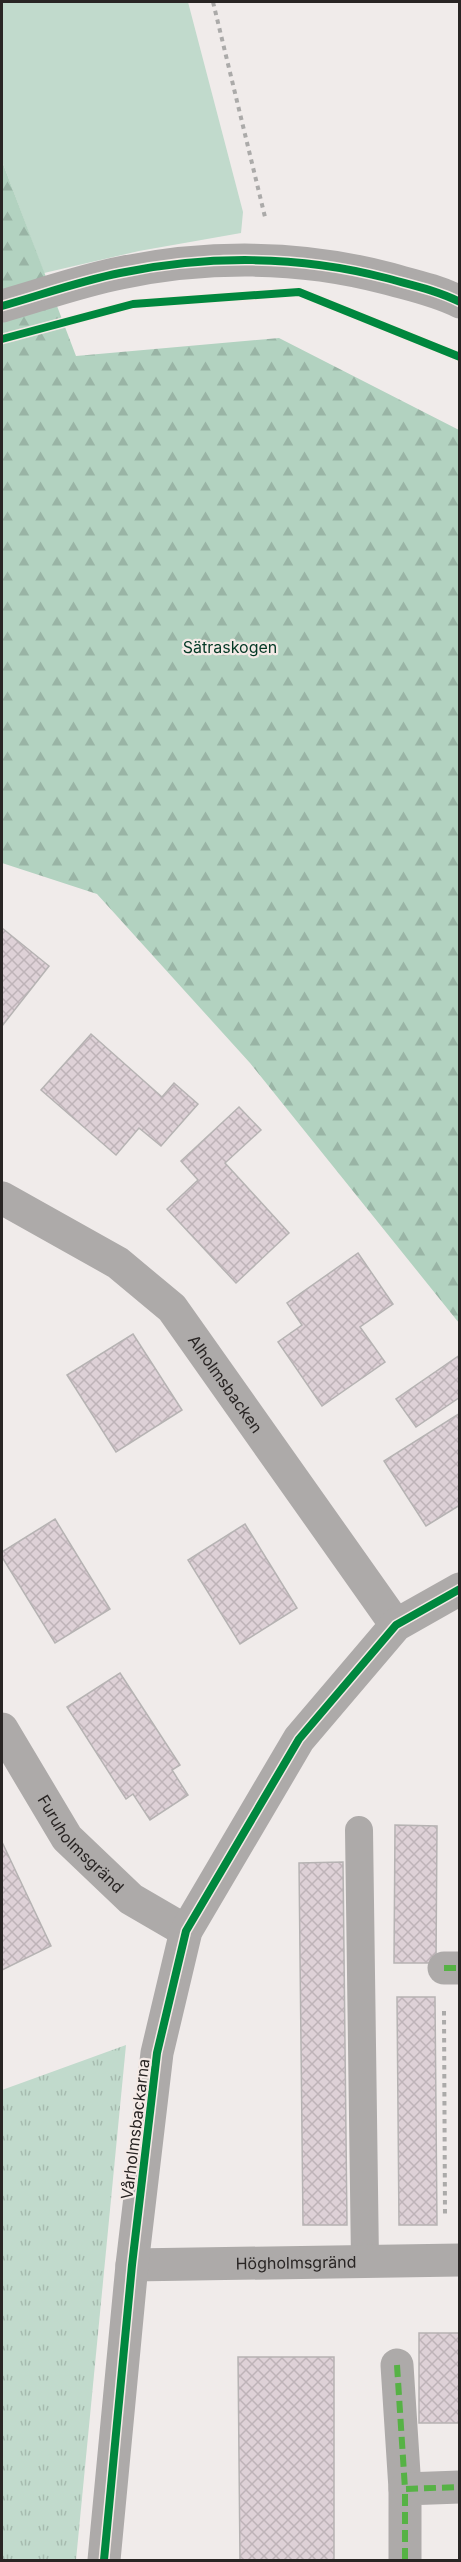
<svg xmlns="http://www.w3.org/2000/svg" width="461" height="2562" viewBox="0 0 461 2562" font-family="Inter,sans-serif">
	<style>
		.green { fill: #c1dacc }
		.forest { fill: url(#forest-firs) }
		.park { fill: url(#park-tufts) }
		.building { fill: url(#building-cross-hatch); stroke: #b6b3b3; stroke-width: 1.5 }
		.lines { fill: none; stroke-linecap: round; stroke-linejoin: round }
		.path { stroke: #abaaa9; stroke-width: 4; stroke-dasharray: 4.5 4.5; stroke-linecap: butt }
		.service { stroke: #adaaa9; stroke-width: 28 }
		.minor { stroke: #adaaa9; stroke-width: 33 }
		.tertiary { stroke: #adaaa9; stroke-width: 33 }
		.quiet { stroke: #56b245; stroke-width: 6; stroke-dasharray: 12 6; stroke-linecap: butt }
		.cycleway-casing { stroke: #f4eae6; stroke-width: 11 }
		.cycleway { stroke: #00873e; stroke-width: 8 }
		.labels { text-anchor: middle; stroke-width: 4.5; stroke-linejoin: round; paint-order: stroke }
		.park-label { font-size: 16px; fill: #043925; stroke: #f4eae6 }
		.street-label { font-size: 16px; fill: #292524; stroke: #f4eae6 }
	</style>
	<defs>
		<pattern id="forest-firs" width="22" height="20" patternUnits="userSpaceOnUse" patternTransform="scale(1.5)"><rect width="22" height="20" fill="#b2d2c0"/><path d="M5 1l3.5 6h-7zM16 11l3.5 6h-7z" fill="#99b4a5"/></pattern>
		<pattern id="park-tufts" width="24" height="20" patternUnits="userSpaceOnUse" patternTransform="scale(1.5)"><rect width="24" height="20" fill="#c1dacc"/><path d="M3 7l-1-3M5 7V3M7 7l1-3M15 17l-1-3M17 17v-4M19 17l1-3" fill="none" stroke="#a6bbaf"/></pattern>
		<pattern id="building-cross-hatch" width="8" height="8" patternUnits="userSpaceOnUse" patternTransform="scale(1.5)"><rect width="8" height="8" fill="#ded1d7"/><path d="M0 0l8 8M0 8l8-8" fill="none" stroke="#beb3b8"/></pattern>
	</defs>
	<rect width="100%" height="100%" fill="#f0ebea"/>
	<polygon class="green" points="2,2 188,2 243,212 241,233 139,251 44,273 2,161"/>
	<polygon class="forest" points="2,161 76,356 279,338 459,430 459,1323 250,1063 97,894 2,863"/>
	<polygon class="park" points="126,2045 76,2560 2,2560 2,2090"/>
	<g class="building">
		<polygon points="2,928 49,966 2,1026"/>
		<polygon points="91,1034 162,1097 174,1083 198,1104 161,1146 139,1128 116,1155 41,1090"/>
		<polygon points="239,1107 261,1130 225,1163 289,1233 236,1283 167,1209 198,1180 181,1161"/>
		<polygon points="358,1253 393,1304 360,1327 385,1362 322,1406 278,1342 302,1325 287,1303"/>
		<polygon points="133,1334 182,1410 116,1452 67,1375"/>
		<polygon points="460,1355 460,1397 416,1427 396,1399"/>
		<polygon points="460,1413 460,1505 426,1526 384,1461"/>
		<polygon points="55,1519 110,1609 55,1643 2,1557 2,1552"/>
		<polygon points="245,1524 297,1608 240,1644 188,1560"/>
		<polygon points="120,1673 180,1765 172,1770 188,1795 150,1820 133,1794 126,1799 67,1707"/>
		<polygon points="395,1825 437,1826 436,1963 394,1963"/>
		<polygon points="2,1842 51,1946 2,1970"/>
		<polygon points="343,1862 347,2225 303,2225 299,1863"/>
		<polygon points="397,1997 435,1997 437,2225 399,2225"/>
		<rect x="419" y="2333" width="41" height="90"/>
		<polygon points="238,2357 334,2357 334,2560 240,2560"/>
	</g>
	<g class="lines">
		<g class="path">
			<polyline points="213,2 265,217"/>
			<polyline points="444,2011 445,2216"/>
		</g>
		<polyline class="service" points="359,1830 365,2260"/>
		<g class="minor">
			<path d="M2 306C41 295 80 281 120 273 207 255 299 255 386 278 411 285 436 290 460 302"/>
			<path id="s1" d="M2 1198 118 1263 172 1308 396 1625"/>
			<path id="s2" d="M2 1729 67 1838 131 1899 186 1931"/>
			<polyline points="444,1968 460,1968"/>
			<path id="s3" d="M132 2265 460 2260"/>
			<polyline points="397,2365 405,2489"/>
			<polyline points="405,2560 405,2489 460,2487"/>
		</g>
		<polyline class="tertiary" points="104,2560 132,2265 157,2053 186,1931 299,1739 396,1625 460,1589"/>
		<g class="quiet">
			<polyline points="444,1968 460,1968"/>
			<polyline points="397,2365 405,2489"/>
			<polyline points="405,2560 405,2489 460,2487"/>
		</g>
		<g class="cycleway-casing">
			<g id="cycleway">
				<path d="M2 306C41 295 80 281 120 273 207 255 299 255 386 278 411 285 436 290 460 302"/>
				<polyline points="2,339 133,304 299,292 460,357"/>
				<polyline points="104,2560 132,2265 157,2053 186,1931 299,1739 396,1625 460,1589"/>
			</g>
		</g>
		<use href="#cycleway" class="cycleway"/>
	</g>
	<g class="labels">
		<g class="park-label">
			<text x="230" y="653">Sätraskogen</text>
		</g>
		<g class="street-label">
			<text dy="6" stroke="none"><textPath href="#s1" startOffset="296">Alholmsbacken</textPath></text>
			<text dy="6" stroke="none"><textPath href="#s2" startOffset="140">Furuholmsgränd</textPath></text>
			<text transform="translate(135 2129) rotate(-83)" y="6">Vårholmsbackarna</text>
			<text dy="6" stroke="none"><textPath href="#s3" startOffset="164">Högholmsgränd</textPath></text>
		</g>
	</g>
	<rect width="461" height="2562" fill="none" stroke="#292524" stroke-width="6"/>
</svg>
